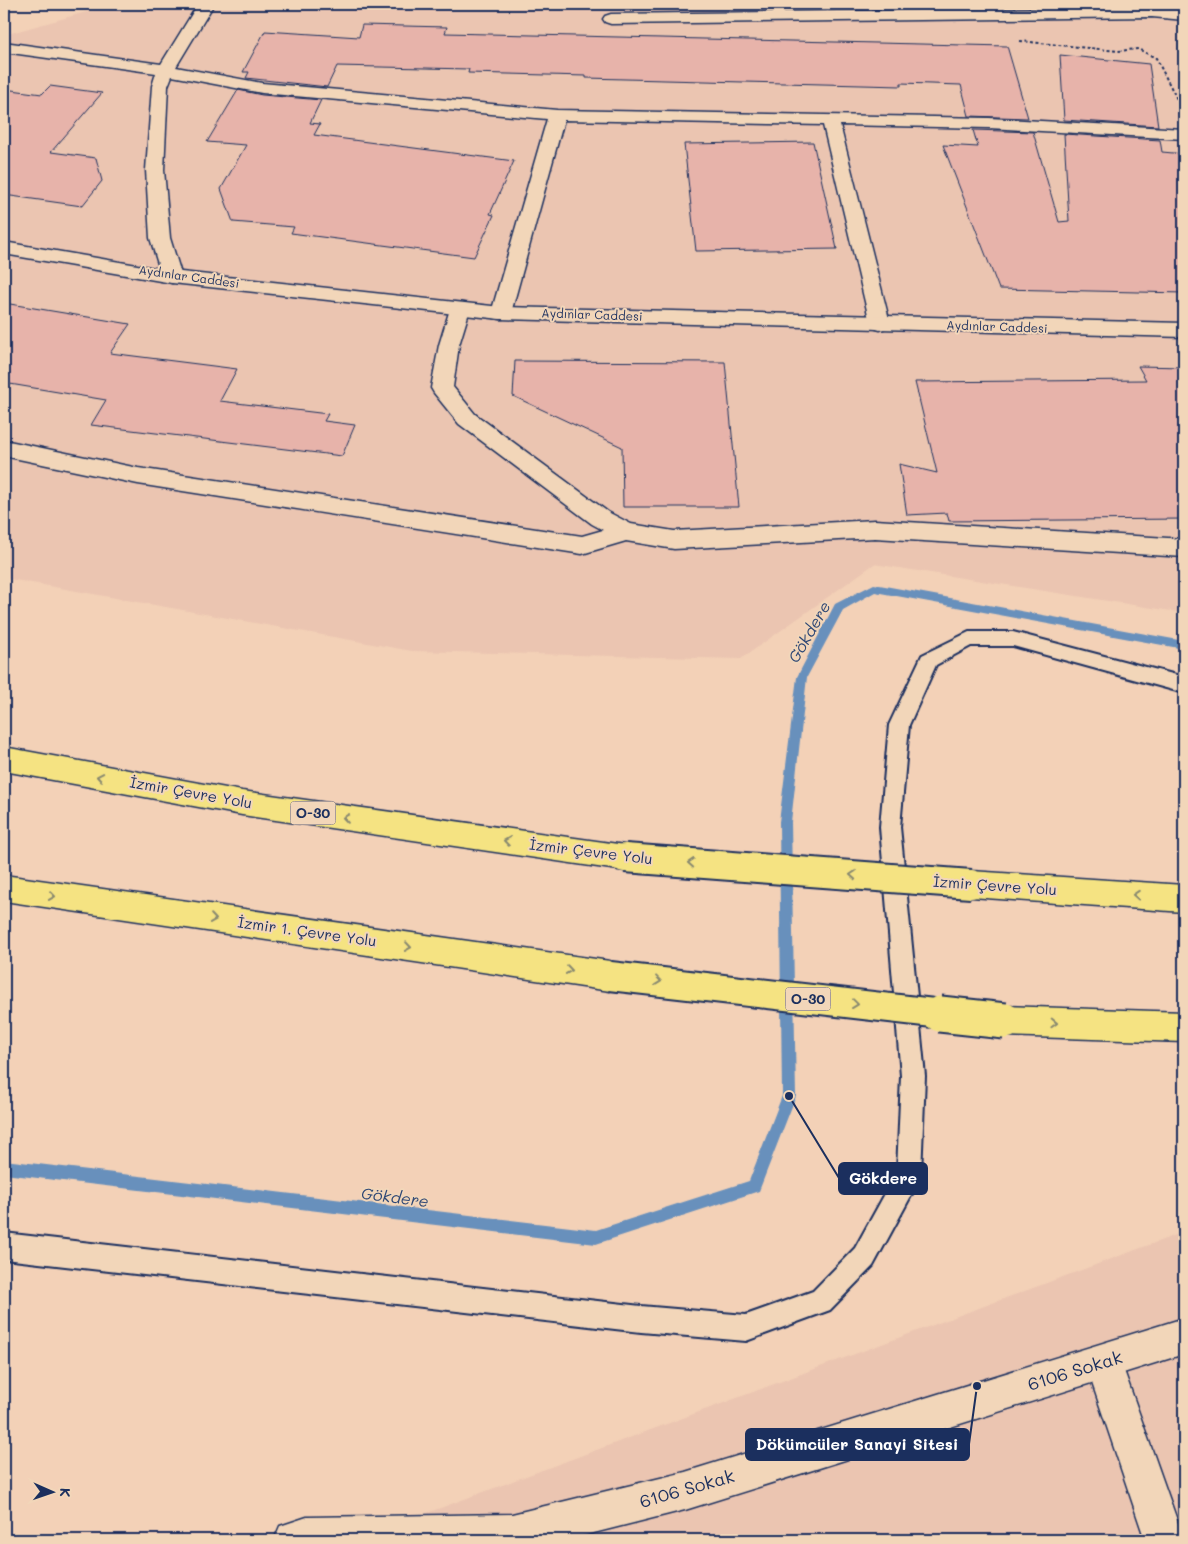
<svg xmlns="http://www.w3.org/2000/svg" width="1188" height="1544" viewBox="0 0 1188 1544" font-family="Mali,sans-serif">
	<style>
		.built { fill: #ebc5b1 }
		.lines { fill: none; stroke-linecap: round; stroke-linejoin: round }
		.stream { fill: #6890bc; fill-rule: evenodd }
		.building { fill: #e7b3aa; stroke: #1b2f5e }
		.lane-casing { stroke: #1b2f5e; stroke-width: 4 }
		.street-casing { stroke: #1b2f5e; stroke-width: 3 }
		.secondary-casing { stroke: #1b2f5e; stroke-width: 3 }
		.highway-casing { stroke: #1b2f5e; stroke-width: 3 }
		.path { stroke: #1b2f5e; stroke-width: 2; stroke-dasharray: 3 2.5; stroke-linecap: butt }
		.lane { fill: #f2d6b9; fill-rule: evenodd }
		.street { fill: #f2d6b9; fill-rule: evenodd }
		.secondary { fill: #f2d6b9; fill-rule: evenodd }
		.highway { fill: #f5e382; fill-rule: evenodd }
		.highway-bridge-far1-casing { stroke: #1b2f5e; stroke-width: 32; stroke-linecap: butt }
		.highway-bridge-casing { stroke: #1b2f5e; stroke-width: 39; stroke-linecap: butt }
		.highway-bridge-far1 { stroke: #f5e382; stroke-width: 28 }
		.highway-bridge { stroke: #f5e382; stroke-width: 35 }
		.oneway { stroke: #888970 }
		.labels { text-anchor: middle; stroke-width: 4; stroke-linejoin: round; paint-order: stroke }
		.far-street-label { font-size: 12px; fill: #1b2f5e; stroke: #f2d6b9 }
		.shield { fill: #f2d6b9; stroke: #5c6179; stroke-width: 1 }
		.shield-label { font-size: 14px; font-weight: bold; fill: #1b2f5e }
		.street-label { font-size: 15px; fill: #1b2f5e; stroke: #f2d6b9 }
		.water-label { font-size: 16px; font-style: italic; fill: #2e4775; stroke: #f2d6b9 }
		.near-street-label { font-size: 18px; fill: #1b2f5e; stroke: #f2d6b9 }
		.leader { fill: none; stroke: #1b2f5e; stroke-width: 2 }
		.callout-dot { fill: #1b2f5e; stroke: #f2d6b9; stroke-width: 2 }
		.callout { fill: #1b2f5e; stroke: #1b2f5e; stroke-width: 2 }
		.callout-label { font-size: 16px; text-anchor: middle; font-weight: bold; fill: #fff }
	</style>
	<rect width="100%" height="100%" fill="#f3d1b7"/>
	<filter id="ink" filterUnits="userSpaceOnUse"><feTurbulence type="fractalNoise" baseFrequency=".02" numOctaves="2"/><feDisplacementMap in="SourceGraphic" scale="10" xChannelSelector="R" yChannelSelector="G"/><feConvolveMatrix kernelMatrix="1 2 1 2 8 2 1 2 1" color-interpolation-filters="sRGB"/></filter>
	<g filter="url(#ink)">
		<g class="built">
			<polygon points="115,4 1184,4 1184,613 874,564 741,659 412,651 4,578 4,35"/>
			<polygon points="1184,1232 1184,1540 354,1540"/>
		</g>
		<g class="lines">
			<polygon class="stream" points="874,584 1184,641 1184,649 875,592 843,610 807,677 791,822 796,1096 759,1191 596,1244 4,1174 4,1160 596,1230 749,1181 782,1096 779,822 797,677 835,604"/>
		</g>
		<g class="building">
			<polygon points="362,25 447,27 445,33 1007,46 1028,118 969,116 961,85 901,83 901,86 586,78 586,76 468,73 469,69 337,66 327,87 246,78 249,72 243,72 265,31 359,37"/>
			<polygon points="1060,55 1149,64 1158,126 1064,120"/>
			<polygon points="50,86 102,93 51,152 96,158 102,181 82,206 4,195 4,89 42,94"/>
			<polygon points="238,90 262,95 321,100 310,123 320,124 314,135 514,161 490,214 494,215 474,257 291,233 294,227 233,222 221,189 246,145 207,142"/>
			<polygon points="973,130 1033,132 1059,222 1069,221 1064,134 1160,140 1162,152 1184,154 1184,293 999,289 943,145 978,147"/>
			<polygon points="813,142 837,249 696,251 684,144"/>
			<polygon points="4,303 130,324 110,353 237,369 220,401 328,414 324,421 355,425 342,456 91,425 106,400 4,383"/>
			<polygon points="515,361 725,362 739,507 623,507 622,447 513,396"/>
			<polygon points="1138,366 1184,367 1184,519 949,521 947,513 907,515 899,464 937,473 915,382 1146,380"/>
		</g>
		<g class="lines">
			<g class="lane-casing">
				<polygon id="lane" points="969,632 1013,632 1184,677 1184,693 1013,646 971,646 936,665 909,725 900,827 925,1076 921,1174 918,1183 873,1266 830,1310 746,1341 641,1332 4,1259 4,1233 641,1306 746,1315 813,1291 855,1248 897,1172 901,1076 880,827 889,725 922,655"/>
			</g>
			<g class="street-casing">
				<g id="street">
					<polygon points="198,4 214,4 176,67 262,83 557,110 989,118 1184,129 1184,139 989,128 840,125 890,323 887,328 880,330 873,328 870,323 823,125 564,120 511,313 508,318 501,319 494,318 491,313 547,119 262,93 172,76 168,86 164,170 170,238 182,277 179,281 172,283 165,281 162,277 150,238 146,170 152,86 156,73 4,52 4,42 161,64"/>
					<polygon points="1152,7 1184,10 1184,20 1152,17 611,24 605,22 603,19 605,16 611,14"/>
					<polygon points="460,303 467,304 470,309 459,345 453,387 475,414 608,512 631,524 674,531 875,520 1184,539 1184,557 875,538 674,549 626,541 582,554 138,484 4,456 4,440 138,468 582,536 603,530 592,524 459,424 434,393 431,388 439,345 450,309 453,304"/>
					<polygon points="1103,1344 1116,1349 1121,1362 1184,1540 1145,1540 1085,1362 1090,1349"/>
				</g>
			</g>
			<g class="secondary-casing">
				<g id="secondary">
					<polygon points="4,242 172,271 501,307 1184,323 1184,337 501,319 172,283 4,254"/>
					<polygon points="1184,1318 1184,1354 685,1510 566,1540 274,1540 280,1526 307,1517 512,1514 685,1472"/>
				</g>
			</g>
			<g class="highway-casing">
				<g id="highway">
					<polygon points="4,747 242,791 625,845 635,849 639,858 635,867 625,871 242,815 4,771"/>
					<polygon points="971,871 1184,885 1184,912 971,897 961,893 956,884 961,875"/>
					<polygon points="4,875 610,961 621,966 625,976 621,986 610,991 4,901"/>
					<polygon points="1005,1006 1184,1012 1184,1042 1005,1036 994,1032 989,1021 994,1010"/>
				</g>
			</g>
			<polyline class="path" points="1020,41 1118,51 1138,49 1156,58 1182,109"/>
			<use href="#lane" class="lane"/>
			<use href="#street" class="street"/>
			<use href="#secondary" class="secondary"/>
			<use href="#highway" class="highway"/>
			<g class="highway-bridge-far1-casing">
				<g id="highway-bridge-far1">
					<polyline points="625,858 971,884"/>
					<polyline points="610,976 951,1015"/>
				</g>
			</g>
			<g class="highway-bridge-casing">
				<polyline id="highway-bridge" points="940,1014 1005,1021"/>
			</g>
			<use href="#highway-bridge-far1" class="highway-bridge-far1"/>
			<use href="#highway-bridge" class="highway-bridge"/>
		</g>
		<defs><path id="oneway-chevron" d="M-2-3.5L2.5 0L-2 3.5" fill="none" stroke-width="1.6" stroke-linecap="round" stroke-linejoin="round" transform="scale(1.25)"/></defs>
		<g class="oneway">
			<use href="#oneway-chevron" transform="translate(100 777) rotate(-170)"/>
			<use href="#oneway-chevron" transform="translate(346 818) rotate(-172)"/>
			<use href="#oneway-chevron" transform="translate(507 841) rotate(-172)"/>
			<use href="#oneway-chevron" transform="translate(691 863) rotate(-176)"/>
			<use href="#oneway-chevron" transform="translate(853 875) rotate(-176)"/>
			<use href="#oneway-chevron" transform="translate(1136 895) rotate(-176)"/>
			<use href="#oneway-chevron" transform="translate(52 896) rotate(8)"/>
			<use href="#oneway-chevron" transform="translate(213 919) rotate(8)"/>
			<use href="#oneway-chevron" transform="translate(408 947) rotate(8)"/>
			<use href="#oneway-chevron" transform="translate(569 970) rotate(8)"/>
			<use href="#oneway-chevron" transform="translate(658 981) rotate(7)"/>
			<use href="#oneway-chevron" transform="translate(855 1004) rotate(7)"/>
			<use href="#oneway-chevron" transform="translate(1054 1023) rotate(2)"/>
		</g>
	</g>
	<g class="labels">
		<g class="far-street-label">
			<text transform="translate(189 277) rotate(8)" y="4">Aydınlar Caddesi</text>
			<text transform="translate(592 315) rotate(2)" y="4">Aydınlar Caddesi</text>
			<text transform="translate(997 327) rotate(2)" y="4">Aydınlar Caddesi</text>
		</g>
		<g class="shield">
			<rect x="290.5" y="801.5" width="45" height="23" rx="4"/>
			<rect x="785.5" y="987.5" width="45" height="23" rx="4"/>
		</g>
		<g class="shield-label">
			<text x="313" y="818">O-30</text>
			<text x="808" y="1004">O-30</text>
		</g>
		<g class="street-label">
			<text transform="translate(191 793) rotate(10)" y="5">İzmir Çevre Yolu</text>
			<text transform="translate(591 852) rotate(7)" y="5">İzmir Çevre Yolu</text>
			<text transform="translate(995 886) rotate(4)" y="5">İzmir Çevre Yolu</text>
			<text transform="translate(307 932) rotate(8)" y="5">İzmir 1. Çevre Yolu</text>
		</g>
		<g class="water-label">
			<text transform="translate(809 632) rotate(-60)" y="6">Gökdere</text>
			<text transform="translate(395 1197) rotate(7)" y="6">Gökdere</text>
		</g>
		<g class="near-street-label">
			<text transform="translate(1075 1371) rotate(-17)" y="6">6106 Sokak</text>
			<text transform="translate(687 1489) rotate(-16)" y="6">6106 Sokak</text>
		</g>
	</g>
	<path class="leader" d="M789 1096L839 1178M977 1386L969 1444"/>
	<g class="callout-dot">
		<circle cx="789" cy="1096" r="5"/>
		<circle cx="977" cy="1386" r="5"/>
	</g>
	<g class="callout">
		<rect x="839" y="1163" width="88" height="31" rx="5"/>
		<rect x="746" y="1429" width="223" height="31" rx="5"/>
	</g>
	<g class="callout-label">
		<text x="883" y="1184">Gökdere</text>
		<text x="857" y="1450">Dökümcüler Sanayi Sitesi</text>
	</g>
	<rect width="1188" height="1544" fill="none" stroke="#f2d6b9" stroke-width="20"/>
	<rect x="10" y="10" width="1168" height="1524" fill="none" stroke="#1b2f5e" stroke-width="2" filter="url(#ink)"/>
	<g transform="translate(52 1492) rotate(92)" stroke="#f2d6b9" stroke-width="4" paint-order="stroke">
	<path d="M0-4L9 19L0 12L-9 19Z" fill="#1b2f5e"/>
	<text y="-8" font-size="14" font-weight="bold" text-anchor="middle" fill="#1b2f5e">K</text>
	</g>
</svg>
